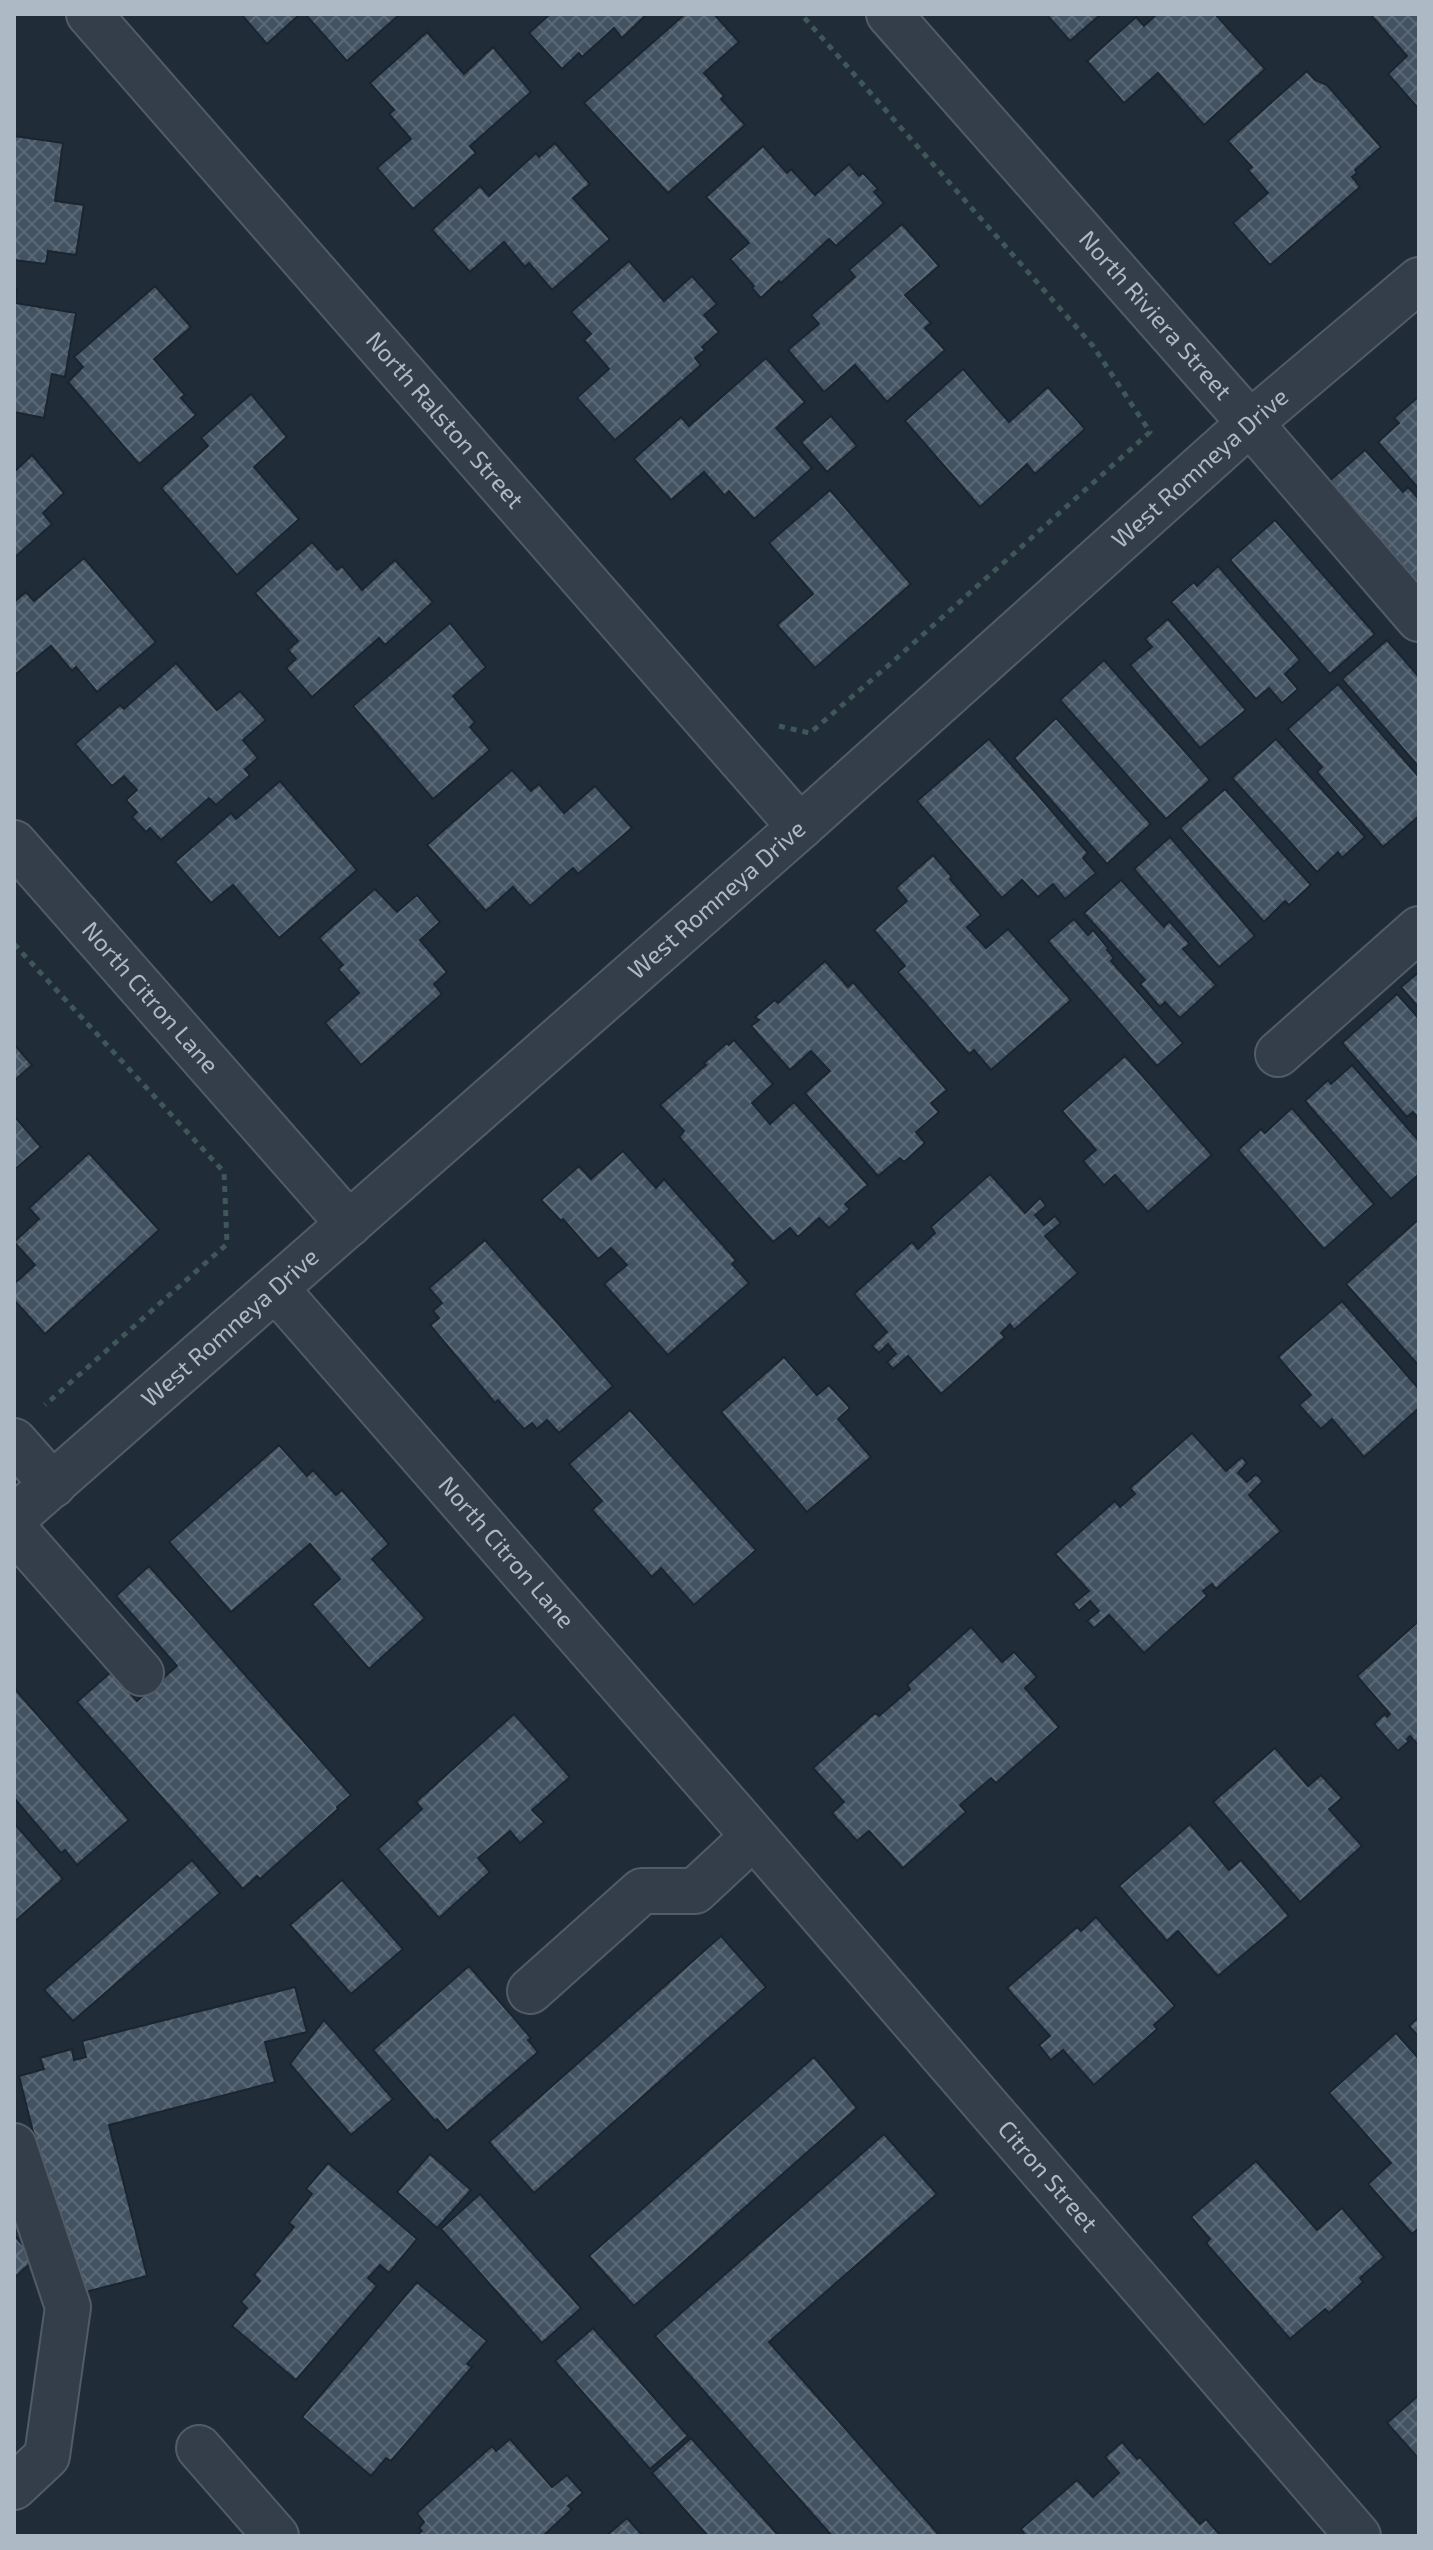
<svg xmlns="http://www.w3.org/2000/svg" width="1433" height="2550" viewBox="0 0 1433 2550" font-family="'Exo 2',sans-serif">
	<style>
		.building { fill: url(#building-cross-hatch); stroke: #1b2530; stroke-width: 2 }
		.lines { fill: none; stroke-linecap: round; stroke-linejoin: round }
		.minor-casing { stroke: #515c67; stroke-width: 48 }
		.path { stroke: #3f5758; stroke-width: 5; stroke-dasharray: 6 6; stroke-linecap: butt }
		.minor { stroke: #333e4a; stroke-width: 44 }
		.labels { text-anchor: middle; stroke-width: 6; stroke-linejoin: round; paint-order: stroke }
		.street-label { font-size: 24px; fill: #aeb9c6; stroke: #19232e }
	</style>
	<defs>
		<pattern id="building-cross-hatch" width="8" height="8" patternUnits="userSpaceOnUse" patternTransform="scale(2)"><rect width="8" height="8" fill="#425261"/><path d="M0 0l8 8M0 8l8-8" fill="none" stroke="#5b6976"/></pattern>
	</defs>
	<rect width="100%" height="100%" fill="#202d39"/>
	<g class="building">
		<polygon points="241,14 300,14 267,44"/>
		<polygon points="305,14 400,14 347,61"/>
		<polygon points="546,14 647,14 622,38 614,28 582,57 579,53 562,69 529,33 548,16"/>
		<polygon points="685,14 714,14 739,42 704,73 724,96 721,99 745,125 668,193 584,103"/>
		<polygon points="1046,14 1101,14 1070,41"/>
		<polygon points="1157,14 1215,14 1265,69 1204,125 1158,73 1124,103 1087,61 1136,17 1144,26"/>
		<polygon points="1370,14 1419,14 1419,109 1388,74 1407,56"/>
		<polygon points="427,32 464,74 493,47 531,92 470,146 476,153 413,209 377,168 411,139 389,114 394,110 370,83"/>
		<polygon points="1307,71 1315,80 1327,85 1381,147 1355,170 1357,173 1352,177 1360,187 1270,265 1233,223 1268,193 1248,170 1252,167 1228,141"/>
		<polygon points="14,136 63,143 55,201 84,205 76,255 48,251 46,264 14,260"/>
		<polygon points="555,143 590,184 573,198 610,239 552,290 529,263 525,267 504,242 470,272 432,230 480,186 489,196 536,153 539,157"/>
		<polygon points="763,146 787,173 791,169 815,195 849,164 859,176 863,173 878,189 874,192 884,203 836,246 829,239 781,283 779,281 761,298 752,288 754,286 730,259 749,243 706,197"/>
		<polygon points="902,224 939,266 905,295 931,323 925,328 945,350 887,402 855,365 824,392 788,350 819,324 811,315 855,277 849,270"/>
		<polygon points="629,261 664,301 692,276 717,304 704,315 719,332 702,347 705,350 695,358 701,365 615,440 577,398 609,369 584,340 591,334 571,312"/>
		<polygon points="155,286 191,327 154,359 185,395 181,398 196,415 139,464 68,382 83,367 74,357"/>
		<polygon points="14,289 17,289 15,303 76,313 65,377 52,374 44,418 14,412"/>
		<polygon points="766,358 805,402 776,428 812,468 754,519 729,491 725,496 704,472 671,500 634,459 681,417 689,426"/>
		<polygon points="963,369 1009,422 1048,387 1085,429 1035,474 1027,464 980,507 905,421"/>
		<polygon points="251,394 287,437 254,467 299,519 237,575 161,488 208,446 201,438"/>
		<polygon points="1418,397 1419,399 1419,489 1378,442 1399,423 1394,418"/>
		<polygon points="831,416 857,446 827,472 801,442"/>
		<polygon points="1365,450 1403,492 1408,487 1419,499 1419,586 1328,482"/>
		<polygon points="32,455 64,493 43,513 52,524 14,558 14,472"/>
		<polygon points="830,490 911,584 815,668 777,625 813,594 769,543"/>
		<polygon points="1275,520 1375,634 1330,674 1230,560"/>
		<polygon points="312,542 337,570 342,566 362,590 395,560 433,602 385,645 379,638 312,697 286,668 296,659 288,650 298,641 255,593"/>
		<polygon points="84,558 156,642 97,692 76,667 72,671 51,646 16,674 14,672 14,602 26,592 34,601"/>
		<polygon points="1218,566 1300,660 1285,674 1298,689 1282,703 1269,688 1256,699 1171,602 1194,582 1197,586"/>
		<polygon points="1168,619 1246,710 1200,748 1130,665 1152,647 1145,639"/>
		<polygon points="450,623 486,667 453,696 475,722 470,727 490,750 433,799 353,706"/>
		<polygon points="1387,640 1419,677 1419,767 1342,679"/>
		<polygon points="1104,660 1210,780 1166,819 1060,700"/>
		<polygon points="176,663 217,710 240,691 266,720 243,740 258,758 245,769 250,775 216,805 209,798 161,840 150,828 146,832 132,817 137,812 126,800 137,790 124,776 112,786 75,744 120,705 124,709"/>
		<polygon points="1338,684 1419,777 1419,816 1383,847 1317,772 1322,767 1288,729"/>
		<polygon points="1056,718 1151,824 1107,864 1014,758"/>
		<polygon points="989,739 1088,853 1083,858 1096,873 1065,899 1053,884 1038,897 1022,880 1002,898 917,801"/>
		<polygon points="1276,739 1365,837 1342,858 1338,852 1317,872 1232,778"/>
		<polygon points="512,770 531,791 539,784 564,813 595,786 632,828 578,874 573,868 530,906 513,887 486,911 427,845"/>
		<polygon points="280,781 357,870 279,938 233,885 211,903 175,862 231,813 236,819"/>
		<polygon points="1225,789 1311,885 1289,905 1285,901 1264,922 1180,828"/>
		<polygon points="1170,837 1255,936 1219,967 1134,869"/>
		<polygon points="933,855 952,877 950,879 981,915 967,927 986,948 1008,929 1071,1000 991,1070 974,1050 969,1054 898,972 905,966 874,930 907,901 896,888"/>
		<polygon points="1121,880 1164,927 1169,921 1190,944 1183,949 1216,985 1180,1018 1165,1002 1160,1007 1140,984 1145,980 1084,913"/>
		<polygon points="375,889 397,912 417,895 440,922 420,940 447,972 434,984 442,994 361,1065 325,1023 359,993 338,969 343,965 319,938"/>
		<polygon points="1074,919 1088,935 1093,930 1108,948 1107,950 1114,958 1111,961 1183,1043 1157,1066 1048,941"/>
		<polygon points="825,961 848,987 853,982 947,1090 931,1103 939,1112 916,1132 925,1143 904,1162 900,1158 878,1176 805,1093 830,1071 811,1051 790,1070 751,1026 759,1020 755,1017 775,1000 778,1003"/>
		<polygon points="1419,972 1419,1008 1401,987"/>
		<polygon points="1397,994 1419,1019 1419,1119 1413,1112 1407,1117 1342,1043"/>
		<polygon points="734,1040 773,1084 752,1103 770,1124 794,1102 868,1185 845,1204 850,1209 829,1228 819,1218 798,1237 790,1228 773,1242 679,1137 684,1131 660,1105 706,1065 704,1063 727,1043 729,1045"/>
		<polygon points="14,1044 32,1065 14,1081"/>
		<polygon points="1125,1056 1212,1155 1148,1212 1115,1175 1104,1185 1083,1161 1096,1150 1062,1111"/>
		<polygon points="1352,1065 1419,1141 1419,1174 1391,1199 1305,1101 1328,1080 1331,1084"/>
		<polygon points="1292,1108 1374,1204 1324,1249 1238,1150 1261,1129 1265,1133"/>
		<polygon points="14,1116 41,1147 14,1170"/>
		<polygon points="623,1151 656,1188 664,1179 736,1260 732,1264 749,1283 668,1355 604,1284 627,1265 611,1248 598,1259 563,1219 561,1221 541,1200 579,1166 591,1179"/>
		<polygon points="89,1153 159,1230 45,1334 14,1300 14,1284 35,1265 14,1242 39,1219 29,1208"/>
		<polygon points="990,1174 1025,1213 1040,1198 1046,1206 1035,1215 1044,1225 1055,1216 1061,1223 1045,1236 1078,1273 1014,1330 1010,1324 1001,1333 1005,1337 941,1394 908,1356 893,1369 887,1362 896,1354 888,1344 879,1353 872,1346 887,1332 854,1294 912,1242 918,1249 935,1233 931,1227"/>
		<polygon points="1419,1219 1419,1366 1346,1284"/>
		<polygon points="485,1240 613,1386 559,1433 547,1420 537,1429 532,1423 524,1429 498,1400 495,1403 430,1325 439,1318 433,1311 442,1303 429,1288"/>
		<polygon points="1342,1301 1419,1389 1419,1408 1364,1457 1332,1419 1321,1429 1299,1405 1311,1395 1278,1357"/>
		<polygon points="784,1357 817,1395 829,1385 850,1408 838,1419 871,1457 807,1512 721,1412"/>
		<polygon points="630,1410 756,1550 694,1605 661,1568 652,1577 592,1510 602,1501 569,1464"/>
		<polygon points="1192,1433 1226,1471 1242,1457 1247,1463 1238,1473 1247,1482 1256,1474 1263,1481 1249,1495 1281,1531 1216,1589 1212,1584 1203,1591 1207,1596 1144,1653 1109,1615 1094,1628 1087,1621 1099,1611 1090,1601 1079,1611 1073,1604 1089,1591 1055,1554 1115,1501 1120,1507 1135,1494 1130,1488"/>
		<polygon points="279,1445 307,1476 313,1470 336,1495 342,1490 389,1544 372,1559 425,1618 369,1669 312,1604 340,1579 310,1544 231,1612 169,1542"/>
		<polygon points="149,1566 351,1795 337,1807 338,1809 260,1879 257,1876 243,1889 77,1702 111,1672 137,1701 177,1666 116,1596"/>
		<polygon points="1419,1621 1419,1746 1410,1736 1407,1739 1409,1741 1398,1751 1374,1724 1385,1714 1387,1717 1390,1714 1357,1676"/>
		<polygon points="971,1627 1002,1662 1014,1652 1037,1677 1025,1688 1059,1727 996,1783 991,1778 960,1805 966,1812 903,1868 869,1831 857,1841 832,1813 844,1802 813,1768 875,1713 879,1716 910,1689 907,1685"/>
		<polygon points="14,1688 129,1820 77,1865 65,1850 61,1853 14,1798"/>
		<polygon points="514,1714 570,1777 532,1810 544,1822 520,1843 510,1831 478,1858 490,1872 439,1918 378,1849 422,1809 416,1802"/>
		<polygon points="1275,1748 1308,1786 1321,1775 1342,1798 1329,1809 1362,1846 1300,1902 1213,1802"/>
		<polygon points="14,1823 63,1879 14,1922"/>
		<polygon points="1190,1824 1229,1870 1241,1860 1289,1916 1218,1976 1178,1931 1167,1941 1119,1886"/>
		<polygon points="192,1860 220,1893 73,2021 44,1990"/>
		<polygon points="342,1880 403,1949 351,1994 290,1925"/>
		<polygon points="1096,1917 1175,2006 1154,2025 1157,2029 1094,2085 1063,2050 1051,2060 1039,2045 1050,2036 1007,1988 1077,1927 1081,1931"/>
		<polygon points="721,1936 766,1987 534,2193 489,2142"/>
		<polygon points="469,1966 531,2038 528,2040 538,2052 447,2131 437,2119 435,2121 373,2050"/>
		<polygon points="295,1987 307,2032 265,2042 275,2082 109,2125 147,2276 74,2295 19,2076 44,2069 40,2058 72,2049 74,2060 86,2057 82,2041"/>
		<polygon points="1419,2017 1419,2037 1409,2026"/>
		<polygon points="324,2020 393,2099 351,2135 290,2064"/>
		<polygon points="1396,2033 1419,2059 1419,2228 1412,2234 1368,2184 1391,2163 1329,2093"/>
		<polygon points="814,2057 857,2108 634,2306 589,2256"/>
		<polygon points="884,2134 937,2194 769,2342 940,2536 832,2536 655,2336"/>
		<polygon points="430,2154 471,2190 437,2228 397,2192"/>
		<polygon points="1256,2161 1317,2230 1342,2208 1384,2257 1360,2278 1363,2282 1329,2313 1325,2309 1290,2339 1206,2243 1210,2239 1191,2217"/>
		<polygon points="328,2163 417,2239 389,2273 380,2265 368,2278 377,2286 296,2380 232,2326 247,2308 241,2302 260,2281 254,2275 294,2227 289,2223 312,2194 306,2189"/>
		<polygon points="480,2194 581,2308 542,2343 441,2229"/>
		<polygon points="14,2235 35,2259 14,2278"/>
		<polygon points="417,2282 487,2341 467,2364 472,2367 391,2461 386,2458 371,2476 302,2417"/>
		<polygon points="593,2328 688,2436 650,2469 555,2361"/>
		<polygon points="1419,2395 1419,2459 1387,2423"/>
		<polygon points="691,2438 779,2536 708,2536 652,2473"/>
		<polygon points="510,2439 552,2487 567,2475 583,2493 568,2506 572,2509 543,2536 416,2536 422,2531 419,2528 424,2522 417,2513 492,2446 496,2451"/>
		<polygon points="1122,2442 1137,2459 1140,2457 1200,2524 1206,2519 1221,2536 1026,2536 1021,2529 1077,2480 1093,2497 1119,2473 1105,2457"/>
		<polygon points="627,2518 643,2536 606,2536"/>
	</g>
	<g class="lines">
		<g class="minor-casing">
			<g id="minor">
				<path id="s1" d="M89 14 800 827"/>
				<path id="s2" d="M889 14 1250 423 1419 619"/>
				<path id="s3" d="M14 843 349 1224"/>
				<polyline points="1278,1054 1419,929"/>
				<path id="s4" d="M276 1289 737 1817 1358 2536"/>
				<polyline points="14,1441 53,1485"/>
				<path id="s5" d="M14 1518 800 827 1250 423 1419 280"/>
				<polyline points="14,1529 141,1673"/>
				<polyline points="530,1991 642,1891 695,1891 753,1837"/>
				<polyline points="14,2146 68,2307 47,2456 14,2487"/>
				<polyline points="199,2448 276,2536"/>
			</g>
		</g>
		<g class="path">
			<polyline points="779,726 810,733 890,664 1150,432 1093,346 801,14"/>
			<polyline points="14,944 224,1172 227,1244 45,1405"/>
		</g>
		<use href="#minor" class="minor"/>
	</g>
	<g class="labels">
		<g class="street-label">
			<text dy="8" stroke="none"><textPath href="#s2" startOffset="402">North Riviera Street</textPath></text>
			<text dy="8" stroke="none"><textPath href="#s1" startOffset="540">North Ralston Street</textPath></text>
			<text dy="8" stroke="none"><textPath href="#s5" startOffset="1584">West Romneya Drive</textPath></text>
			<text dy="8" stroke="none"><textPath href="#s5" startOffset="936">West Romneya Drive</textPath></text>
			<text dy="8" stroke="none"><textPath href="#s3" startOffset="206">North Citron Lane</textPath></text>
			<text dy="8" stroke="none"><textPath href="#s5" startOffset="288">West Romneya Drive</textPath></text>
			<text dy="8" stroke="none"><textPath href="#s4" startOffset="350">North Citron Lane</textPath></text>
			<text dy="8" stroke="none"><textPath href="#s4" startOffset="1176">Citron Street</textPath></text>
		</g>
	</g>
	<rect width="1433" height="2550" fill="none" stroke="#aeb9c6" stroke-width="32"/>
</svg>
